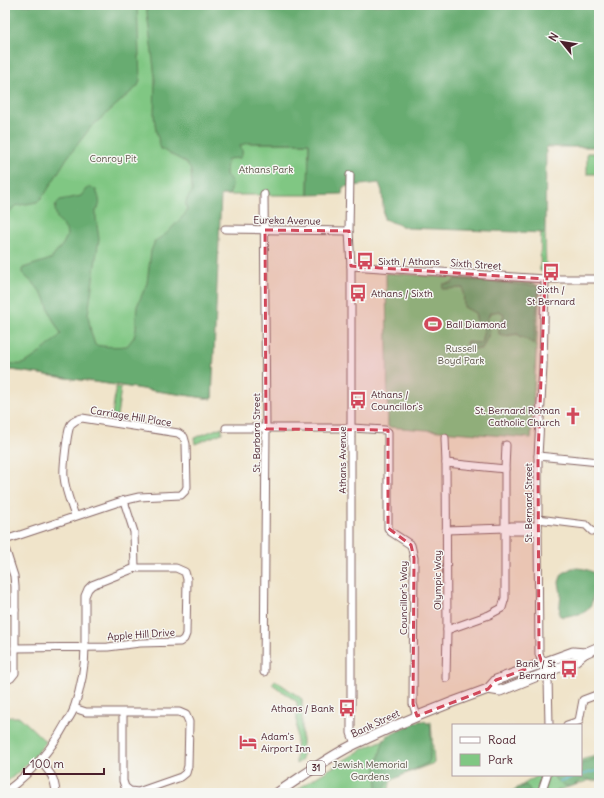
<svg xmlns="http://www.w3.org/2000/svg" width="604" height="798" viewBox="0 0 604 798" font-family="Delius,sans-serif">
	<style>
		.green { fill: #80c783; stroke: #657357 }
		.forest { fill: #68ac71; stroke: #59664e }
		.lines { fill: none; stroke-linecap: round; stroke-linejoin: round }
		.stream { stroke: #56b5d4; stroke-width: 1.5 }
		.minor-casing { stroke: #846463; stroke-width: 9 }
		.major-casing { stroke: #846463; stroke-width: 11 }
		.minor { stroke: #fff; stroke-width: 7 }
		.major { stroke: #fff; stroke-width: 9 }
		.marked { fill: #d1495b; fill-opacity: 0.2; stroke: #d1495b; stroke-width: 3; stroke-dasharray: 8 5; stroke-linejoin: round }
		.labels { text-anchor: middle; stroke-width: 3; stroke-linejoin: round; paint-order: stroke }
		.shield { fill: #f6f6f2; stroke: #7e6067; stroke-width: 1 }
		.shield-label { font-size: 9px; font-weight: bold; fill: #4a1f2b }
		.park-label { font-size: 10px; fill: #5a5145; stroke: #f6f6f2 }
		.street-label { font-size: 10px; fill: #4a1f2b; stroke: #f6f6f2 }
		.poi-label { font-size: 10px; fill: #4a1f2b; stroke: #f6f6f2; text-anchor: start }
	</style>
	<rect width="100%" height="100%" fill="#f6f6f2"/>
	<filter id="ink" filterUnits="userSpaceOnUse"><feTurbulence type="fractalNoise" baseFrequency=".025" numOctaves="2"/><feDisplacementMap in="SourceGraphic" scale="8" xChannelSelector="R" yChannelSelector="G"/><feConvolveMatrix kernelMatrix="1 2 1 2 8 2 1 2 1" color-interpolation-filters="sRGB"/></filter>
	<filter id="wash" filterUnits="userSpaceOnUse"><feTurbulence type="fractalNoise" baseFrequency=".012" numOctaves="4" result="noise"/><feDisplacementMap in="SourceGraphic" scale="16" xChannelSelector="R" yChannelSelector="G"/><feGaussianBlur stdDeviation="0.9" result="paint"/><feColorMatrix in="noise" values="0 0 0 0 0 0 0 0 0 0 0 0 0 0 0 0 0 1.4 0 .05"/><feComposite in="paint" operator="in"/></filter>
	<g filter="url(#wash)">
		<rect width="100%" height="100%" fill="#f0e4ca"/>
		<g class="green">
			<polygon points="5,5 221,5 212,399 5,369"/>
			<polygon points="223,142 257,143 309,143 308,195 222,195"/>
			<rect x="587" y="153" width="12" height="21"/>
			<polygon points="541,233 545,233 546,272 540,271"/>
			<polygon points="386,273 534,283 540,288 531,438 388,427"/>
			<polygon points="116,387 121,388 117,416 112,415"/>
			<polygon points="222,427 222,433 195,444 194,438"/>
			<polygon points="275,680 302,699 302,760 296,764 297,702 272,684"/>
			<path d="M5 717H20L46 742C34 757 20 772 5 783Z"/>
			<polygon points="431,722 434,763 391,779 388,793 293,793 305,784 361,750 392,736"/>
			<polygon points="599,755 599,777 551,793 509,793 539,775 581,775 581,760"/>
		</g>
		<g class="forest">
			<polygon points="5,5 137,5 140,80 138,86 91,127 67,158 45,194 37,202 15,206 5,217"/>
			<path d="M146 5H599V147H546L545 233 407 228 384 219 382 191 379 183 343 187 342 194 308 195 309 143H248L241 145 240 146C242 150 244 154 240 158L228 159 227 160 226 175C234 181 233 187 229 195H221L212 399 5 369V363C10 363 16 365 21 364 30 363 54 341 61 334L51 316 45 298 36 286 22 273V270L23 268 51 259 63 244 67 236 66 230 57 218 55 210 56 204 60 200 81 196 86 189 91 187 96 190C99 198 102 204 96 211V218L99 239 94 272 88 315 91 332 95 345C106 347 116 347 127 346L134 337 136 330V318L137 306 147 283 151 251 155 241 166 234 185 214 187 210C184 202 187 198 192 192L191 170 185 162 161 149 156 131 154 116 155 77Z"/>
			<polygon points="455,279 539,286 534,344 522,337 520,338 518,334 505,336 499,334 499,323 502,321 504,314 499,311 490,313 486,322 490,332 482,349 467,349 466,342 481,343 484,329 477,322 475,313 464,307 463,288 442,289 443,284 452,283"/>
			<path d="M572 568C583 568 591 569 598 577 598 586 596 588 593 596 593 599 592 602 591 605 586 616 573 614 563 617L559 615 561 594 559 582 562 574 570 569Z"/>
			<polygon points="419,721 424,721 431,725 430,760 428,763 388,782 385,789 385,793 377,793 377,787 376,769 383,742 387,736"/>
			<path d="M599 757V780C597 780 595 781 592 781 589 780 586 778 583 779 579 780 578 783 575 785 568 789 560 784 555 779L554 775H581V764L593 759Z"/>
			<path d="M525 785C529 787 530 789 530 793H512Z"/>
		</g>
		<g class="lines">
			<polyline class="stream" points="560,781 599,770"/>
		</g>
	</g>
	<g filter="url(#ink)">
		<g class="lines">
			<g class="minor-casing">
				<g id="minor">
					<polyline points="350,175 349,231 351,266 351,733 355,744"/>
					<polyline points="264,194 266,429 264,672"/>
					<polyline points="225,229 349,231"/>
					<polyline points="351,266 545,279 599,279"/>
					<polyline points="545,279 543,366 538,456 538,531 539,654 548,677 549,725"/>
					<polyline points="226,428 352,428 385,430 388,432 388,528 391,532 411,545 414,558 413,704 417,716"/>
					<polyline points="445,438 446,463 447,630 446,678"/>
					<polyline points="538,456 599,462"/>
					<polyline points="446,463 505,469"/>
					<polyline points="124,501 134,532 135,568"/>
					<polyline points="538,519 586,525 592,531"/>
					<polyline points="446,530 506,528"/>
					<polyline points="538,531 511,531 506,528 511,526 538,526"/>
					<path d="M5 540 122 501 139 497 181 495 185 491 187 487 186 444 184 437 178 433 82 418C78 419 74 421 71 424 67 430 63 469 64 477 65 490 71 504 75 516"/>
					<polyline points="5,548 14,576 15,587 15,673 11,678 5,681"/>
					<polyline points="5,611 15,610"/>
					<polyline points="447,630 489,615 502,608 505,598 505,469 506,445"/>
					<polyline points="74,708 86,712 179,712 186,715 189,722 188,766 186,773 181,777 138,792 130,791 125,787 123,781 123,712"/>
					<polyline points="567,725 579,721 583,700 599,694"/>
					<path d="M40 761C50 772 55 778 56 793"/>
					<path d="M5 792C31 773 52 749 67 721 70 717 73 712 74 708 81 688 85 668 85 647V596L88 589 92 585 135 568H176L185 572 187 579 186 634 184 639 180 642 140 643 108 647 15 648"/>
					<polyline points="541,793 547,775"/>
				</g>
			</g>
			<g class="major-casing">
				<g id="major">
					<polyline points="488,689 500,691 575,661 585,653 599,647"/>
					<path d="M277 793C303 776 328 757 355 744 399 723 443 705 488 689L496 680 573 652 585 653"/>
				</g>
			</g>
			<use href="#minor" class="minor"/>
			<use href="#major" class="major"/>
		</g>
	</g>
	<path class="marked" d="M265 230 349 231 351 266 545 279 538 456 539 654 542 663 496 680 488 689 417 716 413 704 414 558 411 545 388 528V430L266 429Z"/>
	<defs>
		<g id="bus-bare" transform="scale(1.38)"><path d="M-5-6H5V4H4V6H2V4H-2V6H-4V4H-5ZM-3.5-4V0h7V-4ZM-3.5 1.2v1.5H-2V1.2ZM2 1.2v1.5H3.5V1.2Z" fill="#d1495b" stroke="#f6f6f2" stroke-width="2.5" paint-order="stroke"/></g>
		<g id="stadium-bare" transform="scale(1.38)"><path d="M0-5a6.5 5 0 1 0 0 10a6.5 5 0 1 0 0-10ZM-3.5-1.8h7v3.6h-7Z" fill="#d1495b" stroke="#f6f6f2" stroke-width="2.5" paint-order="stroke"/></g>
		<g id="church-bare" transform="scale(1.38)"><path d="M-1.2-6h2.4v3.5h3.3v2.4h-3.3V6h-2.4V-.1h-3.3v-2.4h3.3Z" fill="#d1495b" stroke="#f6f6f2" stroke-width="2.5" paint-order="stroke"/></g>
		<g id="hotel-bare" transform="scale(1.38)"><path d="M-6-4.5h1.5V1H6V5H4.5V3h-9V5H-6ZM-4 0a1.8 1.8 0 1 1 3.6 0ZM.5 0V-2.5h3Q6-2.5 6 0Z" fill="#d1495b" stroke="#f6f6f2" stroke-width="2.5" paint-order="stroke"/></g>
	</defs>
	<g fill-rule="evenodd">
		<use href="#bus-bare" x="365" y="261"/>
		<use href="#bus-bare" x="551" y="272"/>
		<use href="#bus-bare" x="358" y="293"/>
		<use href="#stadium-bare" x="433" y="324"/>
		<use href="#bus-bare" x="358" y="400"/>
		<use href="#church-bare" x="573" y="416"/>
		<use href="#bus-bare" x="569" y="669"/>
		<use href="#bus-bare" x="347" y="708"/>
		<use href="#hotel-bare" x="248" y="742"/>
	</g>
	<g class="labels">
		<rect class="shield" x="307" y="761" width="18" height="14" rx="3"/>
		<g class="shield-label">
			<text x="316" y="771">31</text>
		</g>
		<g class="park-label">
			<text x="113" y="162">Conroy Pit</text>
			<text x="266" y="173">Athans Park</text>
			<text x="461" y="352">Russell<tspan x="461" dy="12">Boyd Park</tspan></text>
			<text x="370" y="768">Jewish Memorial<tspan x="370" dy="12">Gardens</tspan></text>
		</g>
		<g class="street-label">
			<text transform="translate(287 220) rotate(1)" y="4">Eureka Avenue</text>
			<text transform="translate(476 264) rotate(4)" y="4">Sixth Street</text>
			<text transform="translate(131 416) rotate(9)" y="4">Carriage Hill Place</text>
			<text transform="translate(256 433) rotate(-90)" y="4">St. Barbara Street</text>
			<text transform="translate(342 460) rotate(-90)" y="4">Athans Avenue</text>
			<text transform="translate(528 503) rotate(-90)" y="4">St. Bernard Street</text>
			<text transform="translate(437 580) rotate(-90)" y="4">Olympic Way</text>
			<text transform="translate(403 598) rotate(-90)" y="4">Councillor's Way</text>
			<text transform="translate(141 634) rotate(-4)" y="4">Apple Hill Drive</text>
			<text transform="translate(375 723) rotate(-25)" y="4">Bank Street</text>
		</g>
		<g class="poi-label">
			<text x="378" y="265">Sixth / Athans</text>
			<text x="551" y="293" text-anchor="middle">Sixth /<tspan x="551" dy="12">St Bernard</tspan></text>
			<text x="371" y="297">Athans / Sixth</text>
			<text x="446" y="328">Ball Diamond</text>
			<text x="371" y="398">Athans /<tspan x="371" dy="12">Councillor's</tspan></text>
			<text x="560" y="414" text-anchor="end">St. Bernard Roman<tspan x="560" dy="12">Catholic Church</tspan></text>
			<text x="556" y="667" text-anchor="end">Bank / St<tspan x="556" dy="12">Bernard</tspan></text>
			<text x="334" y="712" text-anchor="end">Athans / Bank</text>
			<text x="261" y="740">Adam's<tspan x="261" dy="12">Airport Inn</tspan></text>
		</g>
	</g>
	<rect width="604" height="798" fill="none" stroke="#f6f6f2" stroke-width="20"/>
	<rect x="452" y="724" width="130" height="52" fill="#f6f6f2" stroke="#b1a0a2"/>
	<rect x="460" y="737" width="20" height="6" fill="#ffffff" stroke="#b1a0a2"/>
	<text x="488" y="744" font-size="12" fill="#4a1f2b">Road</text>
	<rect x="460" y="754" width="20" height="12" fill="#80c783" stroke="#b1a0a2"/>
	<text x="488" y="764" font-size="12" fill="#4a1f2b">Park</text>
	<g transform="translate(562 42) rotate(300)" stroke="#f6f6f2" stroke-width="3" paint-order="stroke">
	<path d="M0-3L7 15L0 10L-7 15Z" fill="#4a1f2b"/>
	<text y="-6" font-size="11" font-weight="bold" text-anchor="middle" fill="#4a1f2b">N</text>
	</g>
	<path d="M24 768v6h80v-6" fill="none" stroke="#4a1f2b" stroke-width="2"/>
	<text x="30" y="768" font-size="12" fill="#4a1f2b" stroke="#f6f6f2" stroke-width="3" paint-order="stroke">100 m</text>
</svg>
